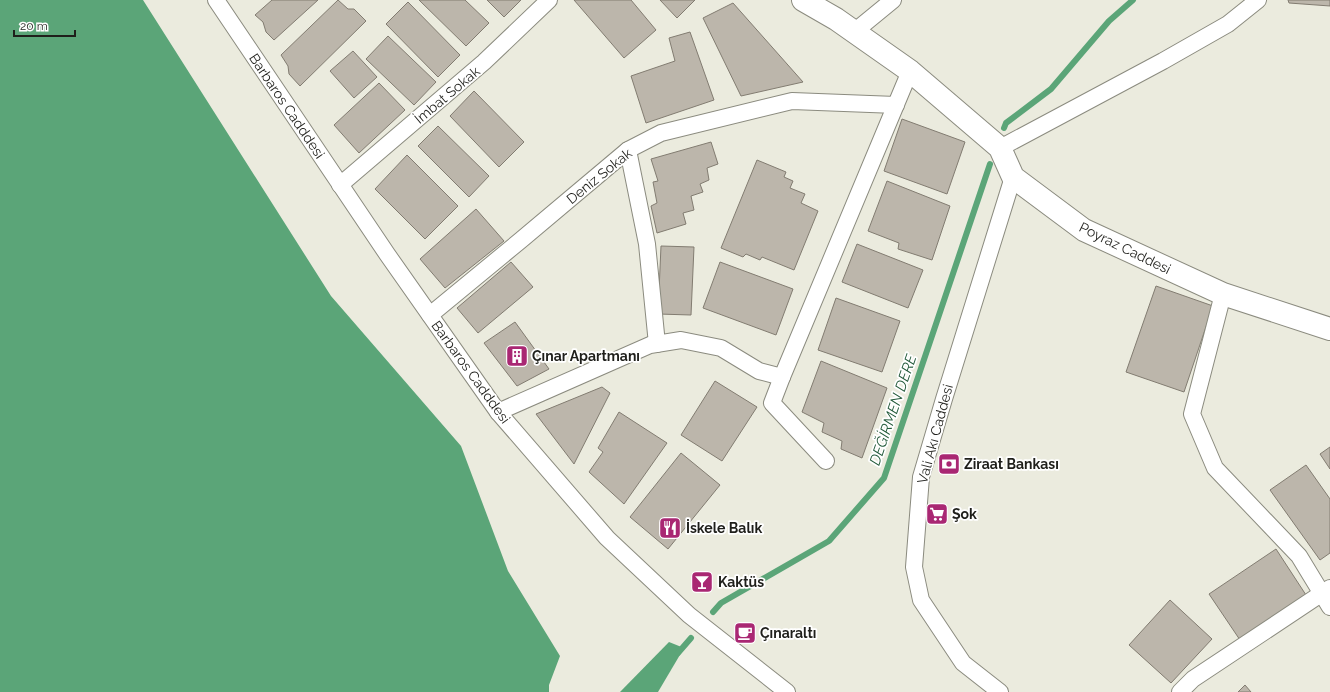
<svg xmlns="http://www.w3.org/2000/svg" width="1330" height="692" viewBox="0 0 1330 692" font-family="Raleway,sans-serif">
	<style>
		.water { fill: #5ba578 }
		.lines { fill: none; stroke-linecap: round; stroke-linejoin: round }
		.stream { stroke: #5ba578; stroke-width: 6 }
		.building { fill: #bcb6ab; stroke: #827c71 }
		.street-casing { stroke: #8b8b7f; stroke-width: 18 }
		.secondary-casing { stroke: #8b8b7f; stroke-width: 24 }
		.street { stroke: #fff; stroke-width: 16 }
		.secondary { stroke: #fff; stroke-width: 22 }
		.labels { text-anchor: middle; stroke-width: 3.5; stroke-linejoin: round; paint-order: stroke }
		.street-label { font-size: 14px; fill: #1f1f1b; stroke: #fff }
		.poi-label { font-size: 14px; font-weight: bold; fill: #1f1f1b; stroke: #fff; text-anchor: start }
		.water-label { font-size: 15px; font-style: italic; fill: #225939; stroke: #fff }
	</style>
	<rect width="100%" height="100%" fill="#ebebde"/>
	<g class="water">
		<polygon points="0,0 143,0 331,296 461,446 508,571 560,656 549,685 549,692 0,692"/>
		<polygon points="669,642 684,648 658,692 620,692"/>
	</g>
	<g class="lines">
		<g class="stream">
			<polyline points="1004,128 1006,123 1051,89 1109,21 1133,0"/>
			<polyline points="713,612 721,603 829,541 884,478 990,164"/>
			<polyline points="678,653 691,638"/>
		</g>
	</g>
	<g class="building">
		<polygon points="272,0 318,0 274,40 266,32 263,22 255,15"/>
		<polygon points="338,0 348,9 354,9 366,21 300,86 289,74 288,66 281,55"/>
		<polygon points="419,0 465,0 489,23 466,46"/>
		<polygon points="487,0 521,0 504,17"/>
		<polygon points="574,0 631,0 656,30 624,58"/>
		<polygon points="660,0 695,0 677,18"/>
		<polygon points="1288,0 1330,0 1330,6 1289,3"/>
		<polygon points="408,2 460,55 438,77 386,24"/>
		<polygon points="733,3 803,82 741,96 703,18"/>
		<polygon points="690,32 714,100 646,123 631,76 675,61 669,38"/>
		<polygon points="388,36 436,82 414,105 366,59"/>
		<polygon points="353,51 377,77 354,98 330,71"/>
		<polygon points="379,83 405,110 359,153 334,125"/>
		<polygon points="474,91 524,142 499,167 450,116"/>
		<polygon points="902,119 965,142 947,194 884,171"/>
		<polygon points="438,126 489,176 469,197 418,146"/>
		<polygon points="711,142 718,164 707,168 709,180 700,184 703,192 691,196 694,210 683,213 686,224 657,233 651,206 657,203 653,182 658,181 651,159"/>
		<polygon points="407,155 458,206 425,239 375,189"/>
		<polygon points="757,160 786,172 784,177 793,181 790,188 805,194 801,203 818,211 794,270 762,257 760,260 746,254 743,257 721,248"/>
		<polygon points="887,181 950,206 932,260 898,249 899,243 868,231"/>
		<polygon points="476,209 504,241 445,288 420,259"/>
		<polygon points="857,244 923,270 908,308 842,282"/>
		<polygon points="661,246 694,247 691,315 658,314"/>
		<polygon points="511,262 533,287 478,333 457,308"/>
		<polygon points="720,262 793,289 776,335 703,308"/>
		<polygon points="1156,286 1213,306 1184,392 1126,372"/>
		<polygon points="836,298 900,321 882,372 818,350"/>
		<polygon points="515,322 549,369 517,386 484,343"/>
		<polygon points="821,361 887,388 862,458 841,449 842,441 822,432 824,423 802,412"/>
		<polygon points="715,381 757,407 722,461 681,435"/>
		<polygon points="602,387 610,393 574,464 536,414"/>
		<polygon points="619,412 667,443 624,504 589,472 603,452 598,448"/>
		<polygon points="1330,447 1330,469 1320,454"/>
		<polygon points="681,453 720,485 668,549 630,517"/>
		<polygon points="1306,465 1330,499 1330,553 1320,560 1270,490"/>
		<polygon points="1276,549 1306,595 1240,640 1209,594"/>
		<polygon points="1170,600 1212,639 1171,683 1129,645"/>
		<polygon points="1245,685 1251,692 1238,692"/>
	</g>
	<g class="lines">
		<g class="street-casing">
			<g id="street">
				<polyline points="216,0 387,254 498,412 607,538 689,615 787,692"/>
				<polyline points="854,32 893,0"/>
				<polyline points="1000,148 1163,61 1228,24 1258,0"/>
				<polyline points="628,150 647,244 657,344"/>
				<polyline points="340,185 484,62 549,0"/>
				<polyline points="1223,294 1192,414 1215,468 1299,556 1330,607"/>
				<polyline points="430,315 521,240 628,150 661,133 792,101 896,105"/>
				<polyline points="782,377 910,71"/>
				<polyline points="498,412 650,345 681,340 721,348 759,371 782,377 772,403 826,461"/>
				<polyline points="1000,692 963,663 921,600 914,567 921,477 944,399 1013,177"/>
				<polyline points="1180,692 1193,679 1330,588"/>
			</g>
		</g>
		<g class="secondary-casing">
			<polyline id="secondary" points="803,0 836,19 910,71 1000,148 1013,177 1084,230 1223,294 1330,329"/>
		</g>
		<use href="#street" class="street"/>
		<use href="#secondary" class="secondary"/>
	</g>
	<defs>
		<g id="building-square" transform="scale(1.15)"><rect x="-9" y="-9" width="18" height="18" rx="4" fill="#a92773" stroke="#fff"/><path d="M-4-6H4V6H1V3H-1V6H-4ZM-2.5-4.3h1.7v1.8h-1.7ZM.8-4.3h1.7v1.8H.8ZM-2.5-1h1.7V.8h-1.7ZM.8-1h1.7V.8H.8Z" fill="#fff"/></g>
		<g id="bank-square" transform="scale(1.15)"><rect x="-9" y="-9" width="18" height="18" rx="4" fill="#a92773" stroke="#fff"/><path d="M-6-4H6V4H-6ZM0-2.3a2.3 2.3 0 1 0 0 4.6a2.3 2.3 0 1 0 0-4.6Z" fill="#fff"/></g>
		<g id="supermarket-square" transform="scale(1.15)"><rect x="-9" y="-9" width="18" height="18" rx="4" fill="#a92773" stroke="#fff"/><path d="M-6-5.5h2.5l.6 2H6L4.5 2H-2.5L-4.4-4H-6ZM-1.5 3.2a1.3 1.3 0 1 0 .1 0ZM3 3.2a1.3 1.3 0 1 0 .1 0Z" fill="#fff"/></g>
		<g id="restaurant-square" transform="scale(1.15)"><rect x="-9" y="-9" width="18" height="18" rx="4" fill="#a92773" stroke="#fff"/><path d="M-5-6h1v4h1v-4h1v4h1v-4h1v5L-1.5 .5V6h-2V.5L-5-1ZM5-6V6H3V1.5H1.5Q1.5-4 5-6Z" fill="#fff"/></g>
		<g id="bar-square" transform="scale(1.15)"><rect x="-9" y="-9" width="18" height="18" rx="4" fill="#a92773" stroke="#fff"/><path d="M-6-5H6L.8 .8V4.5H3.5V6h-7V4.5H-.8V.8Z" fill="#fff"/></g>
		<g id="cafe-square" transform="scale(1.15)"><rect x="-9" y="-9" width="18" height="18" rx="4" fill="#a92773" stroke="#fff"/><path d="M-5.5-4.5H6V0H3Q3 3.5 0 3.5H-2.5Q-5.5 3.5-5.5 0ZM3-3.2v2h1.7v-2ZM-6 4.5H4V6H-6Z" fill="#fff"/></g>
	</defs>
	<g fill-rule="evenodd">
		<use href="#building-square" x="517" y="356"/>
		<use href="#bank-square" x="949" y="464"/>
		<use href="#supermarket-square" x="937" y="514"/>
		<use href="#restaurant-square" x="670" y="528"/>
		<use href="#bar-square" x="702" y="582"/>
		<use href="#cafe-square" x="745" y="633"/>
	</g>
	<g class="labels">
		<g class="street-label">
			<text transform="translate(447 95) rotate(-40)" y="5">İmbat Sokak</text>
			<text transform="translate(287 106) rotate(56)" y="5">Barbaros Cadddesi</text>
			<text transform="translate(599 176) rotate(-39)" y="5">Deniz Sokak</text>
			<text transform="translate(1125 248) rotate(26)" y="5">Poyraz Caddesi</text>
			<text transform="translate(471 372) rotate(54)" y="5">Barbaros Cadddesi</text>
			<text transform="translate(935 434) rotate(-75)" y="5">Vali Akı Caddesi</text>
		</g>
		<g class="poi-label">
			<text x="532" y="361">Çınar Apartmanı</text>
			<text x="964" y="469">Ziraat Bankası</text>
			<text x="952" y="519">Şok</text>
			<text x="686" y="533">İskele Balık</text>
			<text x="718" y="587">Kaktüs</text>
			<text x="760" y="638">Çınaraltı</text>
		</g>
		<g class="water-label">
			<text transform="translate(893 410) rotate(-71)" y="5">DEĞİRMEN DERE</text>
		</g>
	</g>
	<path d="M14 30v6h61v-6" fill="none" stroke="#1f1f1b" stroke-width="2"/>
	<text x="20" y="30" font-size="12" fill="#1f1f1b" stroke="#ffffff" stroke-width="3" paint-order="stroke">20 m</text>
</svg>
